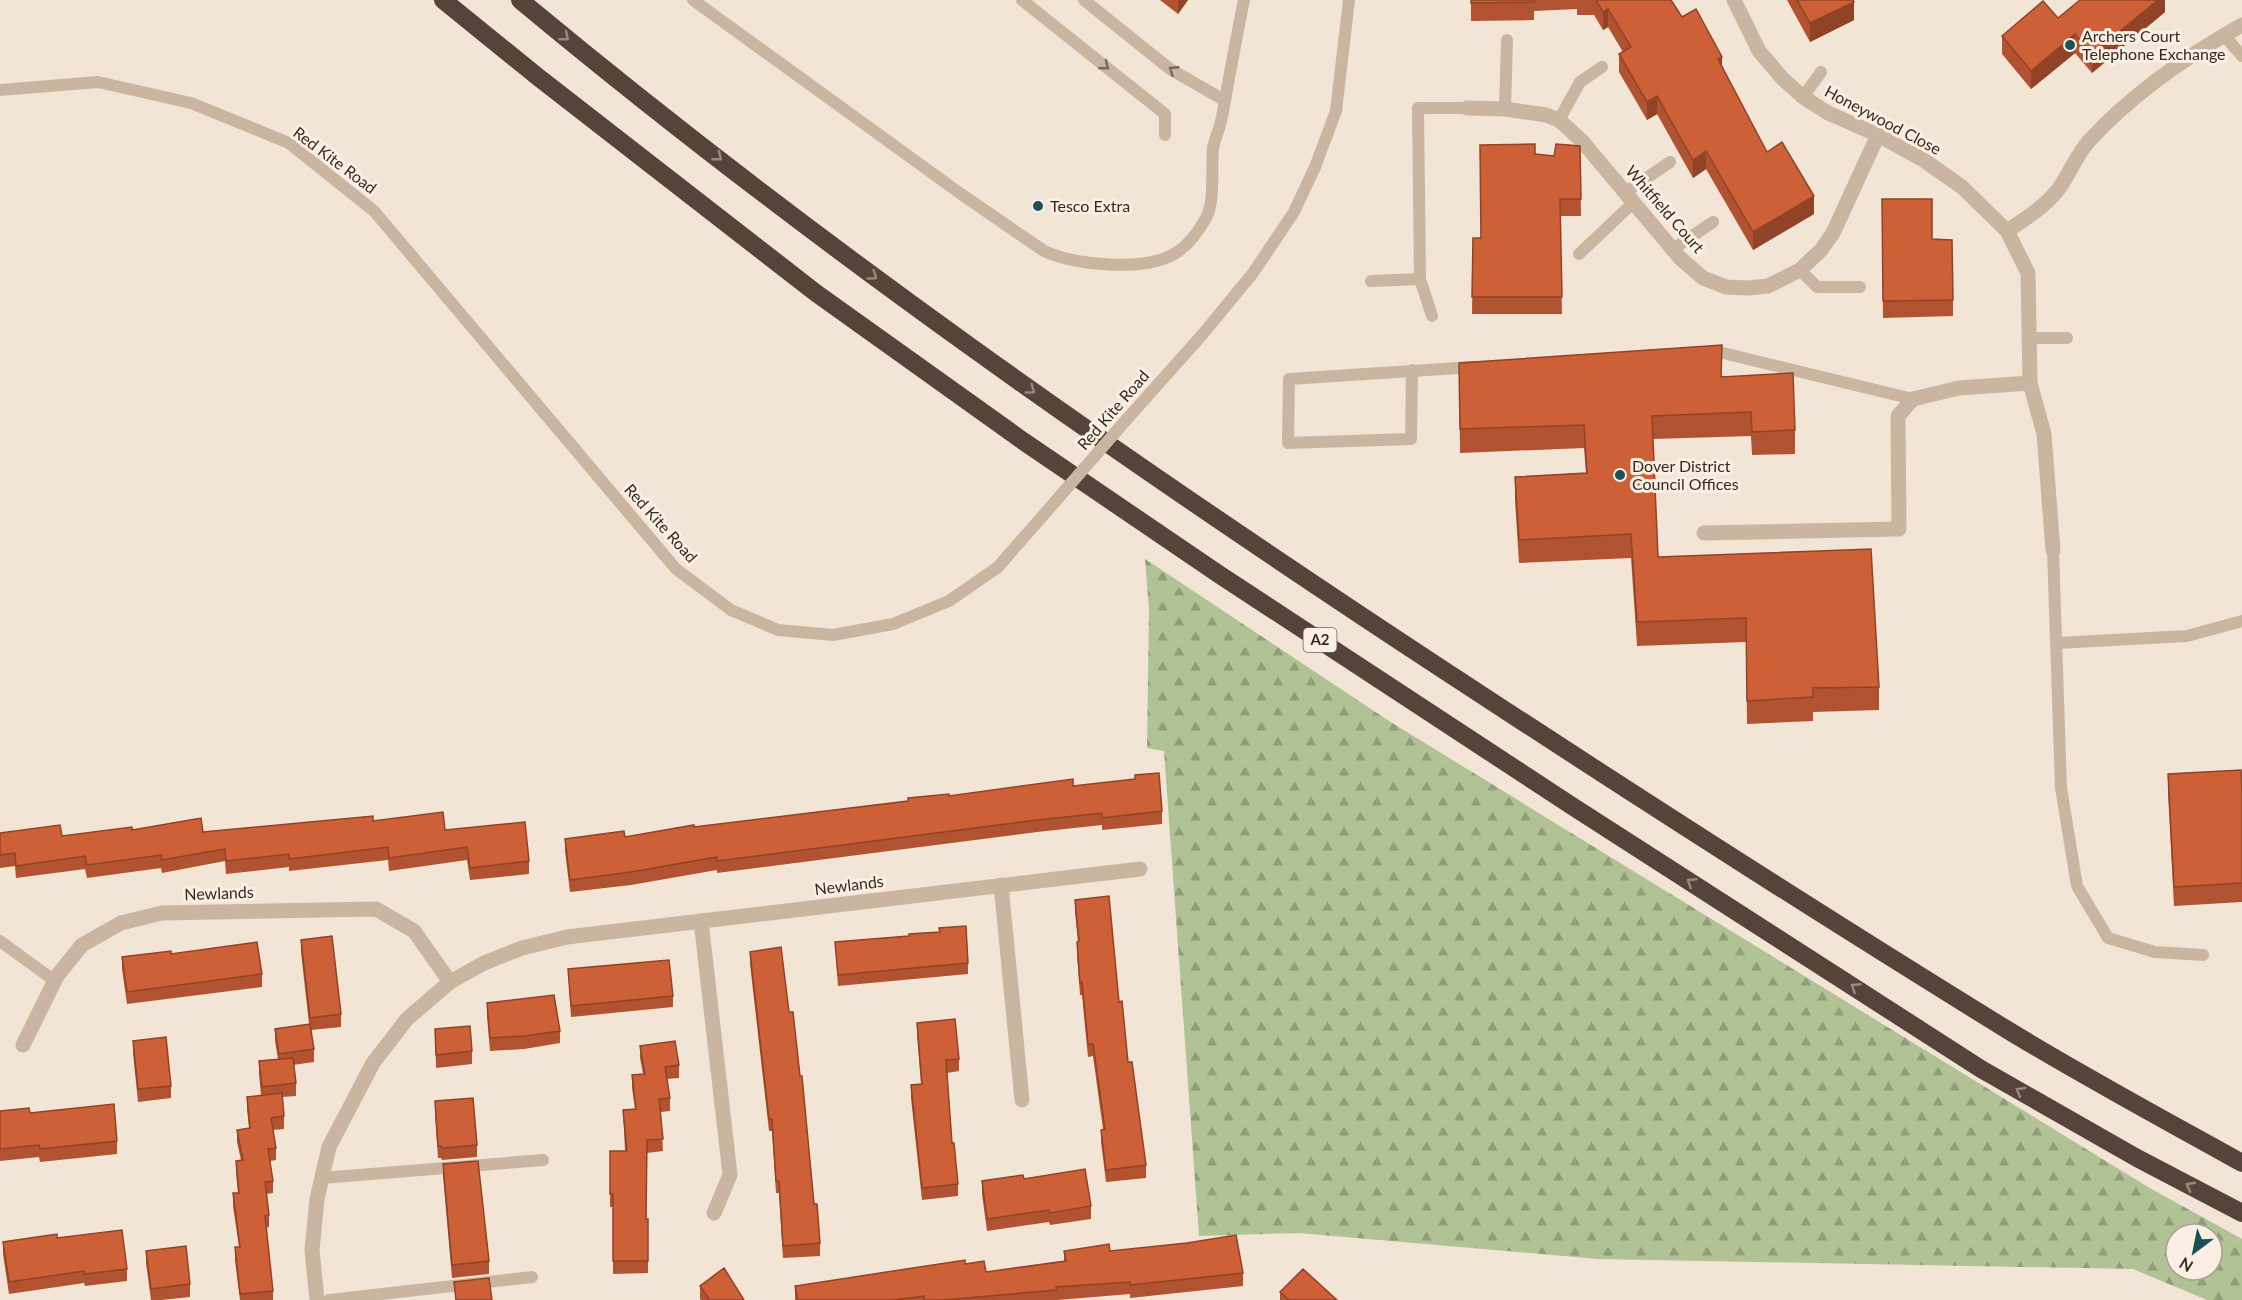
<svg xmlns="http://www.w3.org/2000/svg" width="2242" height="1300" viewBox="0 0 2242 1300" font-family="Lato,sans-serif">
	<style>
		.forest { fill: url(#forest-firs); fill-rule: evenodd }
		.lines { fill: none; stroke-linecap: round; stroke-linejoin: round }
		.lane { stroke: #cab5a1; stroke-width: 12 }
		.street { stroke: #cab5a1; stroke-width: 15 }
		.highway { stroke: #56443b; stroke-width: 18 }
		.lane-bridge { stroke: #cab5a1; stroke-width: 12 }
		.wall { fill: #b15330 }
		.shaded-wall { fill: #904327 }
		.building { fill: #ce6038; stroke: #904327; stroke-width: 1.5 }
		.oneway { stroke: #98887e }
		.oneway2 { stroke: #78695c }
		.poi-dot { fill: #185258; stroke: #faefe2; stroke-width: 2 }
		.labels { text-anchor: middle; stroke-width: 6; stroke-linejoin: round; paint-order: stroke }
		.shield { fill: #faefe2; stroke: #6f655d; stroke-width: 1.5 }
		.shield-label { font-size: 15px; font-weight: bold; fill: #342a24 }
		.poi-label { font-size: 16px; fill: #342a24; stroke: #faefe2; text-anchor: start }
		.street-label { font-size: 16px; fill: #342a24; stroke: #faefe2 }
	</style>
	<defs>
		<pattern id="forest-firs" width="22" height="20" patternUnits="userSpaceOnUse" patternTransform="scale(1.5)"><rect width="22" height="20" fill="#b1c295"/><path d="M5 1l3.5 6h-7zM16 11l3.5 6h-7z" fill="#919e79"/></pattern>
	</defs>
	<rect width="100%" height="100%" fill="#f2e5d5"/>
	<path class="forest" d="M1145 559 1389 721 2148 1187 2242 1239V1300H2207L2133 1269 1598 1259 1299 1233 1199 1236 1164 751 1147 748 1149 609ZM2176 1234H2212V1270H2176Z"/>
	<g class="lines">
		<g class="lane">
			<path d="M693 0 961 194 1044 251C1075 265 1143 272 1174 254 1188 246 1199 231 1207 216 1215 199 1211 168 1213 148 1215 138 1220 128 1222 117 1229 78 1236 39 1244 0"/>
			<polyline points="1022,0 1165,114 1165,135"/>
			<polyline points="1084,0 1170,69 1224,100"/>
			<polyline points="2224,35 2242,56"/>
			<polyline points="0,90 98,82 191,103 289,143 374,211 676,569 731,610 778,630 833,635 893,624 949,601 998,567 1047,511"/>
			<polyline points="1803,97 1821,72"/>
			<polyline points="1505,109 1507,40"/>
			<polyline points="1559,120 1580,82 1602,67"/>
			<polyline points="1626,192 1670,162"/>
			<polyline points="1673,249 1713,222"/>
			<polyline points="1579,254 1634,202"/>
			<polyline points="1800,270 1817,287 1860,287"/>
			<polyline points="1371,281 1420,279"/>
			<polyline points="1432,316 1420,279 1418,108 1467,108"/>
			<polyline points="2029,338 2067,338"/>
			<polyline points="1706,354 1723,353 1913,399"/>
			<polyline points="1412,370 1411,439 1288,443 1289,379 1473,367"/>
			<polyline points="1127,419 1202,335 1253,273 1294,212 1315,167 1336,111 1349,0"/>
			<polyline points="2053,550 2061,788 2077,886 2108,938 2155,952 2203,955"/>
			<polyline points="2057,643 2187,636 2242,621"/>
			<polyline points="0,941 55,981"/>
			<polyline points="322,1178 543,1160"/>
			<polyline points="329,1300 532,1277"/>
		</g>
		<g class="street">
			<polyline points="1734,0 1759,51 1782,78 1803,97 1828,113 1878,135 1925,161 1962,187 2007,231 2028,273 2030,383 2044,434 2053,550"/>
			<polyline points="1467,108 1505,109 1546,115 1559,120 1582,141 1680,258 1703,278 1726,287 1748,288 1768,286 1800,270 1821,250 1833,233 1878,135"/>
			<path d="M2007 231C2025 219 2043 208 2057 191 2069 176 2076 155 2089 141 2132 94 2187 56 2242 25"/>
			<polyline points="1704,533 1899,529 1898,416 1913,399 1959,388 2030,383"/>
			<polyline points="1001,885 1022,1100"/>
			<polyline points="701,921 730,1175 714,1213"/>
			<polyline points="23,1045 57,976 82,945 121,923 162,913 376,909 414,931 450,982"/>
			<polyline points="317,1300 312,1250 317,1199 329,1147 373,1063 407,1019 450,982 484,963 522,948 567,937 1140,869"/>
		</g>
		<g class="highway">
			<polyline points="443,0 538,77 816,293 1023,441 1220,575 1572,806 1981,1069 2137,1158 2242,1213"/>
			<path d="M520 0C812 243 1124 460 1442 669 1628 791 1816 912 2006 1029 2083 1076 2163 1119 2242 1163"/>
		</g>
		<polyline class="lane-bridge" points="1047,511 1127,419"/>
	</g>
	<g class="wall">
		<polygon points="1160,0 1188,0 1178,14"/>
		<polygon points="1471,0 1671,0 1682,17 1722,66 1767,152 1814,214 1753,250 1706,169 1693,178 1657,114 1647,120 1619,72 1619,54 1623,52 1608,27 1603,30 1594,15 1577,15 1577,9 1534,11 1534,20 1471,21"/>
		<polygon points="1787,0 1853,0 1854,20 1810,42"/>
		<polygon points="2165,0 2165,12 2092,73 2075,53 2031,89 2002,54 2002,36 2058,18"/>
		<polygon points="1580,146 1581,216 1560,216 1562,314 1472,314 1473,238 1481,238 1535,154 1554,156"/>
		<polygon points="1882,199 1932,239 1953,300 1953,316 1883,318"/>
		<polygon points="1459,363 1722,377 1795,430 1795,454 1752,455 1751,436 1653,439 1658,557 1879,687 1879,710 1813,712 1813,721 1747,724 1746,642 1637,646 1631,558 1519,563 1515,500 1515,477 1586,473 1584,448 1460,453"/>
		<polygon points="2168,774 2242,792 2242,902 2174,906 2168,793"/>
		<polygon points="1073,786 1162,811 1162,824 1102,830 1102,825 1037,832 717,873 717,870 631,885 570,892 565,851 565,839 625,837 694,827 949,796"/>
		<polygon points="373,821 445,830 529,861 529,874 470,880 467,860 389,871 388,860 289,871 289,867 226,874 225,861 162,873 161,868 87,878 85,869 16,878 15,866 0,868 0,833 62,836 132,830 203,832"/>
		<polygon points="1075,900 1119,1002 1128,1062 1146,1165 1146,1178 1106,1182 1101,1142 1101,1130 1103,1129 1093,1056 1088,1057 1082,995 1080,995 1077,954 1077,942 1078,942 1075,912"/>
		<polygon points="301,940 341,1014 341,1027 311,1030 314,1049 314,1062 293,1065 296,1083 296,1096 282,1097 284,1116 284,1129 273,1130 276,1148 276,1160 270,1161 273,1181 273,1193 266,1194 269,1215 269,1227 266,1228 273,1291 273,1300 240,1300 235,1260 235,1247 239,1247 233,1206 233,1193 238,1193 236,1173 236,1161 241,1160 237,1142 237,1130 249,1128 247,1109 247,1097 261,1095 259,1074 259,1061 278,1059 275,1041 275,1029 309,1024 301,952"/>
		<polygon points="835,942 968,963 968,974 838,986"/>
		<polygon points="750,952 814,1204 820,1243 820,1256 783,1258 779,1193 776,1193 772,1131 769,1131 750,964"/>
		<polygon points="171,954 262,974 262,987 127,1004 122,969 122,957"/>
		<polygon points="568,969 673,996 673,1007 571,1017"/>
		<polygon points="487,1003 560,1031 560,1043 524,1049 490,1051 487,1016"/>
		<polygon points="917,1023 959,1059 959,1071 947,1073 952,1143 958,1184 958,1196 922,1200 911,1098 911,1085 921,1084 917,1035"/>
		<polygon points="435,1029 472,1051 472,1064 436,1068"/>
		<polygon points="133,1041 171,1086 171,1098 138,1102 133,1053"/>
		<polygon points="640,1046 679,1065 679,1078 667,1079 670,1098 670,1111 661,1112 663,1151 647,1153 646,1219 648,1219 648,1273 613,1274 613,1207 610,1207 610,1151 625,1151 623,1110 635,1109 632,1088 632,1075 643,1074 640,1058"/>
		<polygon points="435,1101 477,1145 477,1157 442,1160 441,1158 438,1158 435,1114"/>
		<polygon points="0,1111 30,1113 117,1141 117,1154 40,1162 39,1157 0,1161"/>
		<polygon points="443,1164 489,1261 489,1274 452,1278 443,1176"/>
		<polygon points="1024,1179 1091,1206 1091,1219 1050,1225 1049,1222 987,1231 982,1194 982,1181"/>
		<polygon points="57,1238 127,1269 127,1281 85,1286 84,1283 9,1294 3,1254 3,1242"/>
		<polygon points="146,1251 190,1284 190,1297 161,1300 151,1300 146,1263"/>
		<polygon points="1064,1251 1110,1251 1243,1273 1243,1286 1130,1298 1130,1294 1057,1300 795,1300 795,1286 965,1264 986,1272 1064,1261"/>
		<polygon points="700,1286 744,1300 701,1300 700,1299"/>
		<polygon points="1280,1292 1337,1300 1280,1300"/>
	</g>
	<g class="shaded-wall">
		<polygon points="1178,0 1188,0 1178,14"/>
		<polygon points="2158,0 2165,0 2165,12 2092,73 2092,54"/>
		<polygon points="1854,2 1854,20 1810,42 1810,23"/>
		<polygon points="1608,9 1608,27 1603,30 1603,12"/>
		<polygon points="2075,34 2075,53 2031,89 2031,71"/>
		<polygon points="1722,57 1722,75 1718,59"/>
		<polygon points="1657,96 1657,114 1647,120 1647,102"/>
		<polygon points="1706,151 1706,169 1693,178 1693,160"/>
		<polygon points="1814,196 1814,214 1753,250 1753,232"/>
	</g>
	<g class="building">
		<polygon points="1471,0 1534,0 1534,2 1471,3"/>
		<polygon points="1596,0 1671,0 1682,17 1696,9 1722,57 1718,59 1767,152 1782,142 1814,196 1753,232 1706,151 1693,160 1657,96 1647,102 1619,54 1631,47 1608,9 1603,12"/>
		<polygon points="1797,0 1853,0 1854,2 1810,23"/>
		<polygon points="2080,0 2158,0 2092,54 2075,34 2031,71 2002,36 2043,1 2058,18"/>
		<polygon points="1535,144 1535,154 1554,156 1556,144 1580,146 1581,199 1560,199 1562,297 1472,297 1473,238 1481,238 1480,145"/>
		<polygon points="1882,199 1932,199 1932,239 1952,240 1953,300 1883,301"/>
		<polygon points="1722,345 1721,377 1793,373 1795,430 1752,432 1751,412 1652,416 1658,557 1871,549 1879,687 1813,688 1813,697 1747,701 1746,618 1637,622 1631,534 1519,540 1515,477 1587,473 1584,425 1460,429 1459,363"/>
		<polygon points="2241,770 2242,792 2242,883 2174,887 2168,774"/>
		<polygon points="1159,773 1162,811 1102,818 1102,813 1037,820 717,861 717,857 631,872 570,880 565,839 624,831 625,837 694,825 694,827 908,801 908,798 949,794 949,796 1073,779 1073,786 1135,779 1135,775"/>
		<polygon points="443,812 445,830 525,822 529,861 470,868 467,847 389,858 388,847 289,859 289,854 226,861 225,849 162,860 161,855 87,865 85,856 16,866 15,853 0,855 0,833 60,825 62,836 132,827 132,830 201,818 203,832 373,816 373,821"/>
		<polygon points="1109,896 1119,1002 1122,1001 1128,1062 1132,1062 1146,1165 1106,1170 1101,1130 1105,1129 1093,1044 1088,1044 1082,982 1080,983 1077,942 1079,941 1075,900"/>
		<polygon points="966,926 968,963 838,975 835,942 909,936 909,934 940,932 939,928"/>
		<polygon points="332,936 341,1014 310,1018 301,940"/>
		<polygon points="257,942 262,974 127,992 122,957 171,951 171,954"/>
		<polygon points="781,947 789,1012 793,1012 800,1076 802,1076 814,1204 817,1204 820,1243 783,1246 779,1181 776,1181 772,1119 769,1119 750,952"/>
		<polygon points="669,960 673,996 571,1006 568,969"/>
		<polygon points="554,995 560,1031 524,1036 490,1038 487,1003"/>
		<polygon points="955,1019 959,1059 946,1060 952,1143 954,1143 958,1184 922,1188 911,1085 922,1084 917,1023"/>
		<polygon points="310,1024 314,1049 279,1054 275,1029"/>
		<polygon points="470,1026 472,1051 436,1055 435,1029"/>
		<polygon points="166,1037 171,1086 138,1089 133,1041"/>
		<polygon points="675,1041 679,1065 665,1067 670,1098 659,1099 663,1139 647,1140 646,1219 648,1219 648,1261 613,1261 613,1194 610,1194 610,1151 627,1151 623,1110 636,1109 632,1075 645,1074 640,1046"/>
		<polygon points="293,1058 296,1083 262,1087 259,1061"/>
		<polygon points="282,1093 284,1116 271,1118 276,1148 268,1149 273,1181 265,1182 269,1215 265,1216 273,1291 240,1294 235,1247 240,1247 233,1193 239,1193 236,1161 243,1160 237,1130 250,1128 247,1097"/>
		<polygon points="473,1098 477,1145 442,1148 441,1146 438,1146 435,1101"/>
		<polygon points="114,1104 117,1141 40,1149 39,1145 0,1149 0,1111 29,1108 30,1113"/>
		<polygon points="478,1161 489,1261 452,1265 443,1164"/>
		<polygon points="1085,1169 1091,1206 1050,1213 1049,1210 987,1219 982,1181 1023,1175 1024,1179"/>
		<polygon points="122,1230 127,1269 85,1274 84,1271 9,1282 3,1242 57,1234 57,1238"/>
		<polygon points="1236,1235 1243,1273 1130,1285 1130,1282 1056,1287 1057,1290 942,1300 925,1300 924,1296 893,1300 798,1300 795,1286 965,1260 965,1264 984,1261 986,1272 1066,1261 1064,1251 1109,1244 1110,1251 1187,1243"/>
		<polygon points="186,1246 190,1284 151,1289 146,1251"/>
		<polygon points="724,1268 744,1300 710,1300 700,1286"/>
		<polygon points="1303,1269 1337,1300 1289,1300 1280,1292"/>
		<polygon points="489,1278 492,1300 456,1300 454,1282"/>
	</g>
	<defs><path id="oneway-chevron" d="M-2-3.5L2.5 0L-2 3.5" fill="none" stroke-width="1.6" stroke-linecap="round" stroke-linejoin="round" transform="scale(1.5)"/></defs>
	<g class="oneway">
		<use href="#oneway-chevron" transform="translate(565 37) rotate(39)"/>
		<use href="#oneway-chevron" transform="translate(718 157) rotate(38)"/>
		<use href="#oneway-chevron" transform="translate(873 276) rotate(36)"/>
		<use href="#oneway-chevron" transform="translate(1031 390) rotate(36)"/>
		<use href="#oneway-chevron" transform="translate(1691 882) rotate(-147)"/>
		<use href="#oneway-chevron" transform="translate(1855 987) rotate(-147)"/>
		<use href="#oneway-chevron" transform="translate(2020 1091) rotate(-150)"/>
		<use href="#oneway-chevron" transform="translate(2190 1186) rotate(-152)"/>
	</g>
	<g class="oneway2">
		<use href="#oneway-chevron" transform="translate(1105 66) rotate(38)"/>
		<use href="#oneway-chevron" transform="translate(1173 70) rotate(-147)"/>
	</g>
	<g class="poi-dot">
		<circle cx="2070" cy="45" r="6"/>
		<circle cx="1038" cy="206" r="6"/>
		<circle cx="1620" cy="475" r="6"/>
	</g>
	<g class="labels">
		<rect class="shield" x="1303.5" y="628" width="33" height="24" rx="4.5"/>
		<g class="shield-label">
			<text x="1320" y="645">A2</text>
		</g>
		<g class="poi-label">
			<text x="2082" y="42">Archers Court<tspan x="2082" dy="18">Telephone Exchange</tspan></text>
			<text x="1050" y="212">Tesco Extra</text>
			<text x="1632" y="472">Dover District<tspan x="1632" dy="18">Council Offices</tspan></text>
		</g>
		<g class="street-label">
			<text transform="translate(1883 120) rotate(28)" y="6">Honeywood Close</text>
			<text transform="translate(335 160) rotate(37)" y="6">Red Kite Road</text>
			<text transform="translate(1665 209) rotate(49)" y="6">Whitfield Court</text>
			<text transform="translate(1113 410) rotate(-49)" y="6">Red Kite Road</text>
			<text transform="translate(661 523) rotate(48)" y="6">Red Kite Road</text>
			<text transform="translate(849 885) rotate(-7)" y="6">Newlands</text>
			<text transform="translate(219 893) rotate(-2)" y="6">Newlands</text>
		</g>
	</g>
	<g transform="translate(2194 1252) rotate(212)"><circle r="28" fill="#faefe2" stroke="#aba096" stroke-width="1.5"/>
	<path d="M0-4.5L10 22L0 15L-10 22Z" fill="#185258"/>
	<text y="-9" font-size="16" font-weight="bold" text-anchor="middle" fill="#342a24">N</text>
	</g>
</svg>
